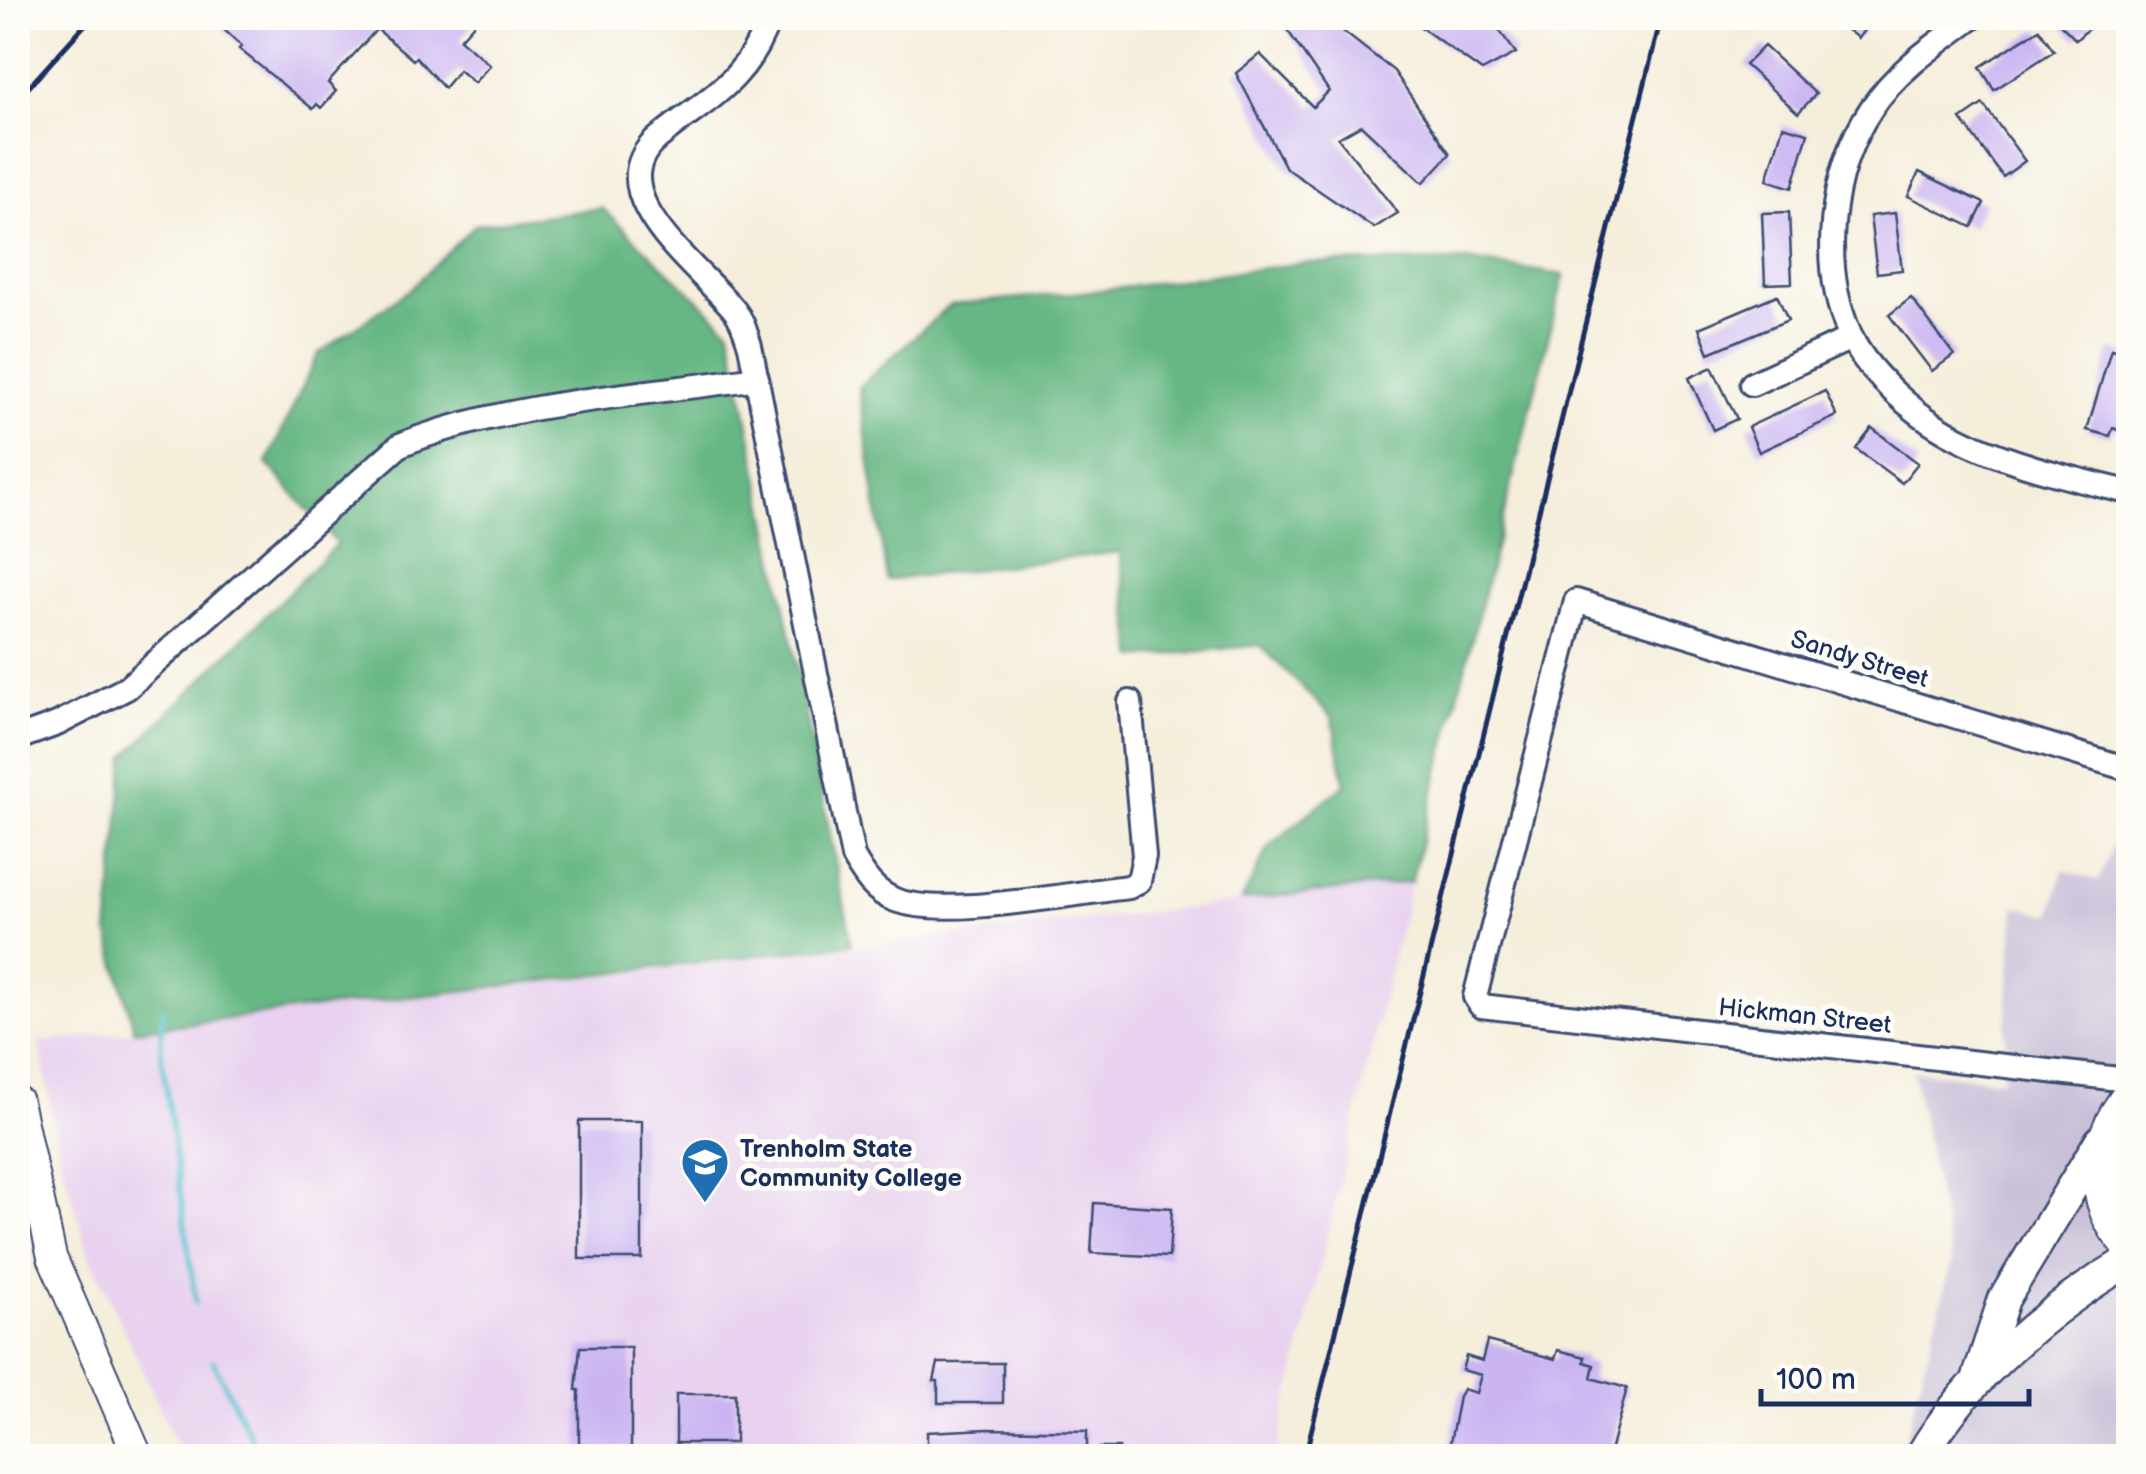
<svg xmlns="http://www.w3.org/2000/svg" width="2146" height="1474" viewBox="0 0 2146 1474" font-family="'Balsamiq Sans',sans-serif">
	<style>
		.built { fill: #e8d2ef }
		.industrial { fill: #c9bfd8 }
		.forest { fill: #66b783; stroke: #407370; stroke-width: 2.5 }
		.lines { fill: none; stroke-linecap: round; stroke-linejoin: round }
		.stream { stroke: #57c3cf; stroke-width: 5 }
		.building { fill: #cab5f2 }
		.minor-casing { stroke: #3c4c71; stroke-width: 28 }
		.tertiary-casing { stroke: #3c4c71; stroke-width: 32 }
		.secondary-casing { stroke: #3c4c71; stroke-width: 35 }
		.minor { stroke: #fff; stroke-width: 22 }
		.tertiary { stroke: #fff; stroke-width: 28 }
		.secondary { stroke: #fff; stroke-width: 30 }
		.rail { stroke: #1b2f5e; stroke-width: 5 }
		.labels { text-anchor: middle; stroke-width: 10; stroke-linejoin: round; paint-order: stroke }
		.street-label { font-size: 25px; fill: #1b2f5e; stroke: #fdfcf7 }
		.poi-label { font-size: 25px; font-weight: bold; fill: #1b2f5e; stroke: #fdfcf7; text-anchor: start }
	</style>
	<rect width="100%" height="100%" fill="#fdfcf7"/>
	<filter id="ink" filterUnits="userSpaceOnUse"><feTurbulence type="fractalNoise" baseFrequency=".01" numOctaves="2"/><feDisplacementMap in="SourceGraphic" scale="20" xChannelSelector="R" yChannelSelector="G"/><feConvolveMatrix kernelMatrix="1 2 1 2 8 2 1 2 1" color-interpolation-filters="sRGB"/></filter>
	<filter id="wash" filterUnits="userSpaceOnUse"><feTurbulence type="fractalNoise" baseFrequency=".0048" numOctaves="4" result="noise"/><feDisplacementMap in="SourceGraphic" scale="40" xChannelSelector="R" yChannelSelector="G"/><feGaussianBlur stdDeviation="2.25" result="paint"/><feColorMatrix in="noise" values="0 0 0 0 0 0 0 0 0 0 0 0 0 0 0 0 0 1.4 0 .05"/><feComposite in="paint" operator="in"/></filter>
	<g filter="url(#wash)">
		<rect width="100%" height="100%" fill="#f5eedb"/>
		<polygon class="built" points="1411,882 1275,1456 182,1456 89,1254 60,1156 39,1042"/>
		<polygon class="industrial" points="2128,807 2128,1456 1901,1456 1952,1261 1912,1071 2002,1080 2015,906 2051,915 2063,870 2098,881"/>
		<g class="forest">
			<polygon points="602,208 730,330 852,944 134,1030 108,932 125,757 337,544 267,463 318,354 409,290 475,225"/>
			<polygon points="1468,261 1564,275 1411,882 1242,900 1269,846 1345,784 1332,717 1260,645 1135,658 1120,552 887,580 859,387 950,305 1105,290 1303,263"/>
		</g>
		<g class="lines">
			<g class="stream">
				<polyline points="162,1010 161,1052 196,1303"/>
				<polyline points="213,1361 260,1456"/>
			</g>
		</g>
		<g id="blocks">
			<g class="building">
				<polygon points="211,18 479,18 460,39 490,65 474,83 459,70 444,88 416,57 413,60 377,29 328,83 336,91 321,108 317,104 313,109 239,49 242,46"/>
				<polygon points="1301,18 1326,18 1394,71 1450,154 1423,183 1361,125 1338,138 1398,213 1374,228 1286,168 1236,73 1260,54 1313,107 1329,91 1286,28"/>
				<polygon points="1408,18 1490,18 1516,53 1482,71"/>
				<polygon points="1831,18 1874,18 1858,38"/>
				<polygon points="2062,18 2100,18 2076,40 2058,22"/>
				<polygon points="2039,29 2054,51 1994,90 1980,67"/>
				<polygon points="1764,46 1816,94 1798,113 1745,65"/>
				<polygon points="1983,104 2025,161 2003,177 1961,119"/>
				<polygon points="1783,126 1808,133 1792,188 1767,180"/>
				<polygon points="1919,172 1984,203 1972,227 1908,196"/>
				<polygon points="1789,212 1792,283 1765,284 1762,213"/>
				<polygon points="1895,213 1902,270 1877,273 1870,216"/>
				<polygon points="1777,295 1788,320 1709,353 1699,328"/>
				<polygon points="1911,298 1954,355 1932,371 1889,315"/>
				<polygon points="2111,349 2128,354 2128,392 2125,391 2121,403 2126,405 2118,430 2113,428 2110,436 2087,430"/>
				<polygon points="1712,367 1737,419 1713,430 1689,378"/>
				<polygon points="1825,391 1837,416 1759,452 1748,427"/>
				<polygon points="1872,428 1918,463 1902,483 1856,449"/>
				<rect x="579" y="1121" width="63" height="138"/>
				<polygon points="1094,1203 1172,1208 1169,1257 1091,1253"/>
				<polygon points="1487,1341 1555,1359 1558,1350 1585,1357 1584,1362 1594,1365 1591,1378 1627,1388 1610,1452 1623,1456 1448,1453 1459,1397 1463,1389 1476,1393 1481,1375 1462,1370 1466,1356 1482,1361"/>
				<polygon points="580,1347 631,1347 631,1456 579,1456 579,1390 576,1390"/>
				<polygon points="938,1363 1003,1363 1003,1403 938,1403 938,1381 934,1381"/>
				<rect x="676" y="1394" width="59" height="49"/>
				<polygon points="988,1429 1087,1431 1087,1456 927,1456 927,1432"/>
				<rect x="1099" y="1448" width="20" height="8"/>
			</g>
		</g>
	</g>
	<g filter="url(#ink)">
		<use href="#blocks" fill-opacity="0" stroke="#3c4c71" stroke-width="2.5"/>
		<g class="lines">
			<g class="minor-casing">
				<g id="minor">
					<path d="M769 18C747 83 707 98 658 138 593 193 704 271 735 311 743 321 746 334 750 346L853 857C864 876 874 892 895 900 946 919 1071 893 1129 887L1139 881 1144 856 1130 702"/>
					<path d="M1972 18C1936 44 1896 71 1871 109 1829 172 1819 267 1851 337 1865 367 1901 401 1928 420 1984 459 2063 476 2128 492"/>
					<polyline points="1752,384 1851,338"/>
					<path d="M18 738 57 724 127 688 400 445C508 402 641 395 757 378"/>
					<polyline points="2128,769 1576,601 1475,997 1481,1006 2128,1080"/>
				</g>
			</g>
			<g class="tertiary-casing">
				<g id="tertiary">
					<path d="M2128 1093C2091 1139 2084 1203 2128 1248"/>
					<polyline points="2128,1100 2121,1148 2128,1220"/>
					<polyline points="18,1101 52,1257 138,1456"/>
				</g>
			</g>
			<g class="secondary-casing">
				<g id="secondary">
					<polyline points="1978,1377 2004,1299 2100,1141"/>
					<path d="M1921 1456C1968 1376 2049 1308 2128 1261"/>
				</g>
			</g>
			<use href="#minor" class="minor"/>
			<use href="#tertiary" class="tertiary"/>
			<use href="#secondary" class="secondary"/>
			<g class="rail">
				<polyline points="18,99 91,18"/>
				<polyline points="1305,1456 1661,18"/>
			</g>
		</g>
	</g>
	<defs>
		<g id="university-pin" transform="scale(2.5)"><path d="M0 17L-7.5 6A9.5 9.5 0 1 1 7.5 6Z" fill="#1f6fb2" stroke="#fdfcf7"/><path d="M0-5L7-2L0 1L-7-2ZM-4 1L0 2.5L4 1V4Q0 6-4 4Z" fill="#fff"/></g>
	</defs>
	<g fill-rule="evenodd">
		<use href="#university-pin" x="705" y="1162"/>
	</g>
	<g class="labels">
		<g class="street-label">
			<text transform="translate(1860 658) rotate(17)" y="9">Sandy Street</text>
			<text transform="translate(1805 1015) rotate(6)" y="9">Hickman Street</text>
		</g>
		<g class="poi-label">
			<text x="740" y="1157">Trenholm State<tspan x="740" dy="29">Community College</tspan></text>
		</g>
	</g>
	<rect width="2146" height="1474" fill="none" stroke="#fdfcf7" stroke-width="60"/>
	<path d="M1761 1389v15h268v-15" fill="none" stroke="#1b2f5e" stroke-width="5"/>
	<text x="1776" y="1389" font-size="30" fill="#1b2f5e" stroke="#fdfcf7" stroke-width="8" paint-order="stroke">100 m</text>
</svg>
